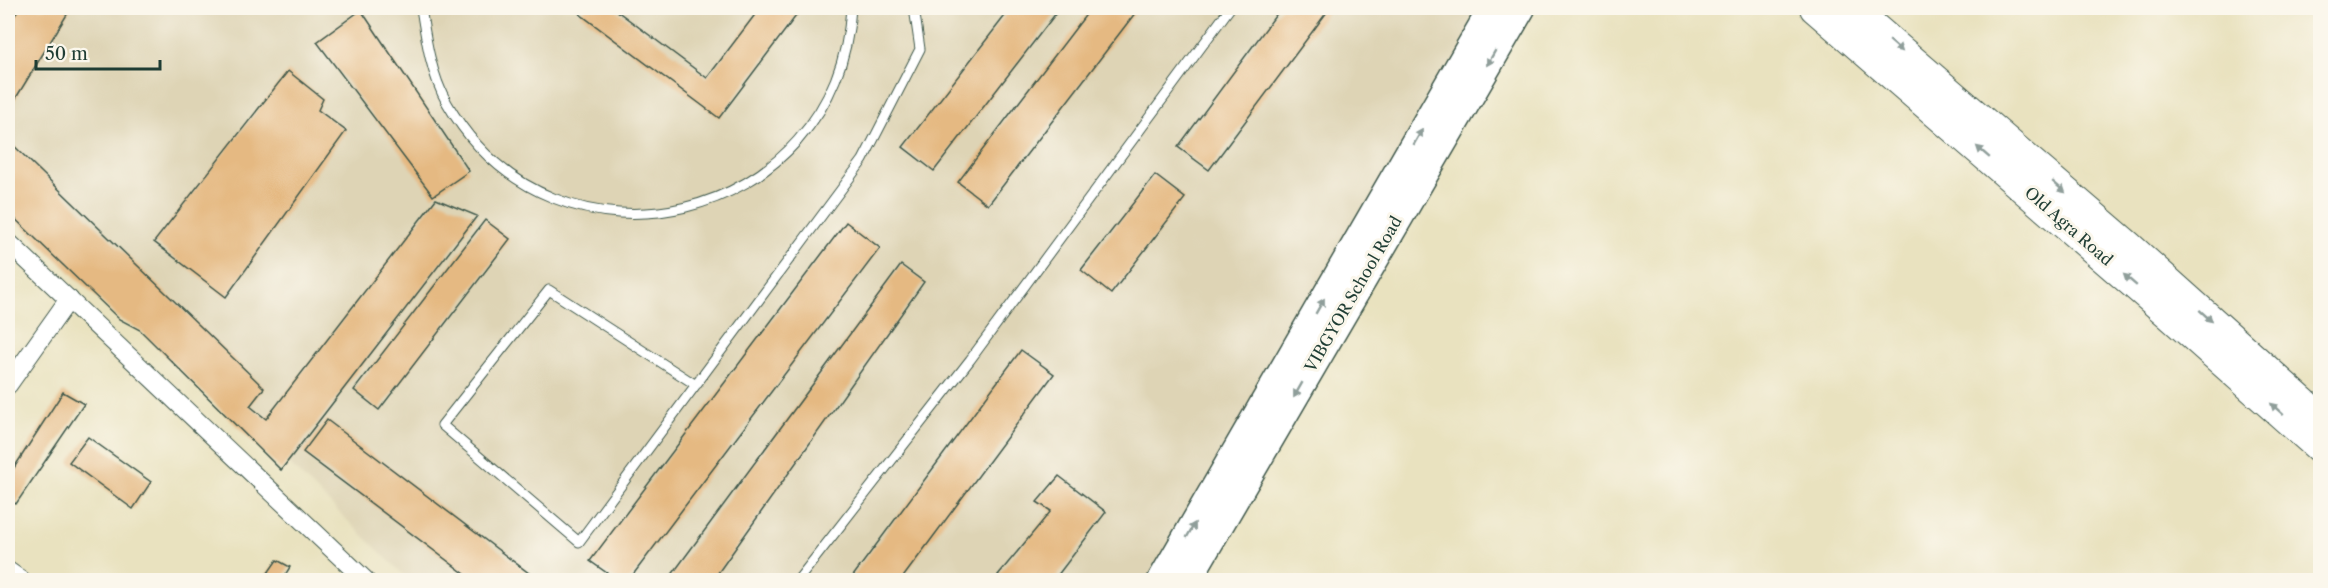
<svg xmlns="http://www.w3.org/2000/svg" width="2328" height="588" viewBox="0 0 2328 588" font-family="'Libre Caslon Text',serif">
	<style>
		.built { fill: #ded4b5 }
		.building { fill: #e5b982 }
		.lines { fill: none; stroke-linecap: round; stroke-linejoin: round }
		.service-casing { stroke: #3d5649; stroke-width: 11 }
		.minor-casing { stroke: #3d5649; stroke-width: 20 }
		.primary-casing { stroke: #3d5649; stroke-width: 31 }
		.trunk-casing { stroke: #3d5649; stroke-width: 32 }
		.service { stroke: #fff; stroke-width: 9 }
		.minor { stroke: #fff; stroke-width: 18 }
		.primary { stroke: #fff; stroke-width: 28 }
		.trunk { stroke: #fff; stroke-width: 30 }
		.oneway { fill: #8f9e9a }
		.labels { text-anchor: middle; stroke-width: 6; stroke-linejoin: round; paint-order: stroke }
		.street-label { font-size: 16px; fill: #1f3d34; stroke: #fbf7ec }
	</style>
	<rect width="100%" height="100%" fill="#fbf7ec"/>
	<filter id="ink" filterUnits="userSpaceOnUse"><feTurbulence type="fractalNoise" baseFrequency=".0167" numOctaves="2"/><feDisplacementMap in="SourceGraphic" scale="12" xChannelSelector="R" yChannelSelector="G"/><feConvolveMatrix kernelMatrix="1 2 1 2 8 2 1 2 1" color-interpolation-filters="sRGB"/></filter>
	<filter id="wash" filterUnits="userSpaceOnUse"><feTurbulence type="fractalNoise" baseFrequency=".008" numOctaves="4" result="noise"/><feDisplacementMap in="SourceGraphic" scale="24" xChannelSelector="R" yChannelSelector="G"/><feGaussianBlur stdDeviation="1.35" result="paint"/><feColorMatrix in="noise" values="0 0 0 0 0 0 0 0 0 0 0 0 0 0 0 0 0 1.4 0 .05"/><feComposite in="paint" operator="in"/></filter>
	<g filter="url(#wash)">
		<rect width="100%" height="100%" fill="#e9e2bf"/>
		<polygon class="built" points="33,8 1505,8 1169,580 409,580 8,192 8,47"/>
		<g id="blocks">
			<g class="building">
				<polygon points="19,8 71,8 8,111 8,27"/>
				<polygon points="585,8 613,8 707,78 760,8 802,8 719,118 580,14"/>
				<polygon points="1011,8 1060,8 934,171 903,147"/>
				<polygon points="1091,8 1139,8 988,205 958,182"/>
				<polygon points="1281,8 1330,8 1209,170 1178,147"/>
				<polygon points="361,10 469,171 433,196 317,42"/>
				<polygon points="288,71 323,99 318,110 346,131 226,297 154,242"/>
				<polygon points="8,140 264,388 250,406 266,419 436,199 477,216 281,470 140,330 119,319 8,212"/>
				<polygon points="1155,175 1185,198 1111,294 1081,270"/>
				<polygon points="485,220 510,239 379,410 354,390"/>
				<polygon points="846,222 880,248 629,580 617,580 590,561"/>
				<polygon points="901,265 924,282 713,580 668,580"/>
				<polygon points="1021,350 1054,374 901,580 850,580"/>
				<polygon points="63,392 84,404 16,504 8,498 8,477"/>
				<polygon points="327,420 538,580 473,580 303,452"/>
				<polygon points="88,437 151,482 133,509 69,462"/>
				<polygon points="1059,476 1106,512 1054,580 1004,580 998,575 1051,511 1037,502"/>
				<polygon points="277,560 290,567 285,575 292,580 263,580"/>
			</g>
		</g>
	</g>
	<g filter="url(#ink)">
		<use href="#blocks" fill-opacity="0" stroke="#3d5649" stroke-width="1.5"/>
		<g class="lines">
			<g class="service-casing">
				<g id="service">
					<path d="M421 8C426 40 431 74 447 103 555 292 838 224 851 8"/>
					<polyline points="696,385 549,290 442,425 579,542 863,160 920,49 914,8"/>
					<polyline points="798,580 970,360 1230,8"/>
				</g>
			</g>
			<g class="minor-casing">
				<g id="minor">
					<polyline points="8,242 365,580"/>
					<polyline points="8,385 69,299"/>
					<polyline points="8,571 21,580"/>
				</g>
			</g>
			<g class="primary-casing">
				<g id="primary">
					<polyline points="1162,580 1493,8"/>
					<polyline points="1187,580 1521,8"/>
				</g>
			</g>
			<g class="trunk-casing">
				<g id="trunk">
					<polyline points="1815,8 2170,315 2320,448"/>
					<polyline points="1851,8 2128,246 2320,418"/>
				</g>
			</g>
			<use href="#service" class="service"/>
			<use href="#minor" class="minor"/>
			<use href="#primary" class="primary"/>
			<use href="#trunk" class="trunk"/>
		</g>
		<defs><path id="oneway-solid" d="M-6-.8H1V-3.2L6.5 0L1 3.2V.8H-6Z" transform="scale(1.5)"/></defs>
		<g class="oneway">
			<use href="#oneway-solid" transform="translate(1896 46) rotate(41)"/>
			<use href="#oneway-solid" transform="translate(1491 58) rotate(120)"/>
			<use href="#oneway-solid" transform="translate(1418 137) rotate(-60)"/>
			<use href="#oneway-solid" transform="translate(1983 152) rotate(-139)"/>
			<use href="#oneway-solid" transform="translate(2059 187) rotate(41)"/>
			<use href="#oneway-solid" transform="translate(2130 280) rotate(-139)"/>
			<use href="#oneway-solid" transform="translate(1320 306) rotate(-60)"/>
			<use href="#oneway-solid" transform="translate(2206 316) rotate(42)"/>
			<use href="#oneway-solid" transform="translate(1298 390) rotate(120)"/>
			<use href="#oneway-solid" transform="translate(2277 409) rotate(-138)"/>
			<use href="#oneway-solid" transform="translate(1191 530) rotate(-60)"/>
		</g>
	</g>
	<g class="labels">
		<g class="street-label">
			<text transform="translate(2069 226) rotate(41)" y="6">Old Agra Road</text>
			<text transform="translate(1353 294) rotate(-60)" y="6">VIBGYOR School Road</text>
		</g>
	</g>
	<rect width="2328" height="588" fill="none" stroke="#fbf7ec" stroke-width="30"/>
	<path d="M36 60v9h124v-9" fill="none" stroke="#1f3d34" stroke-width="3"/>
	<text x="45" y="60" font-size="18" fill="#1f3d34" stroke="#fbf7ec" stroke-width="4.5" paint-order="stroke">50 m</text>
</svg>
